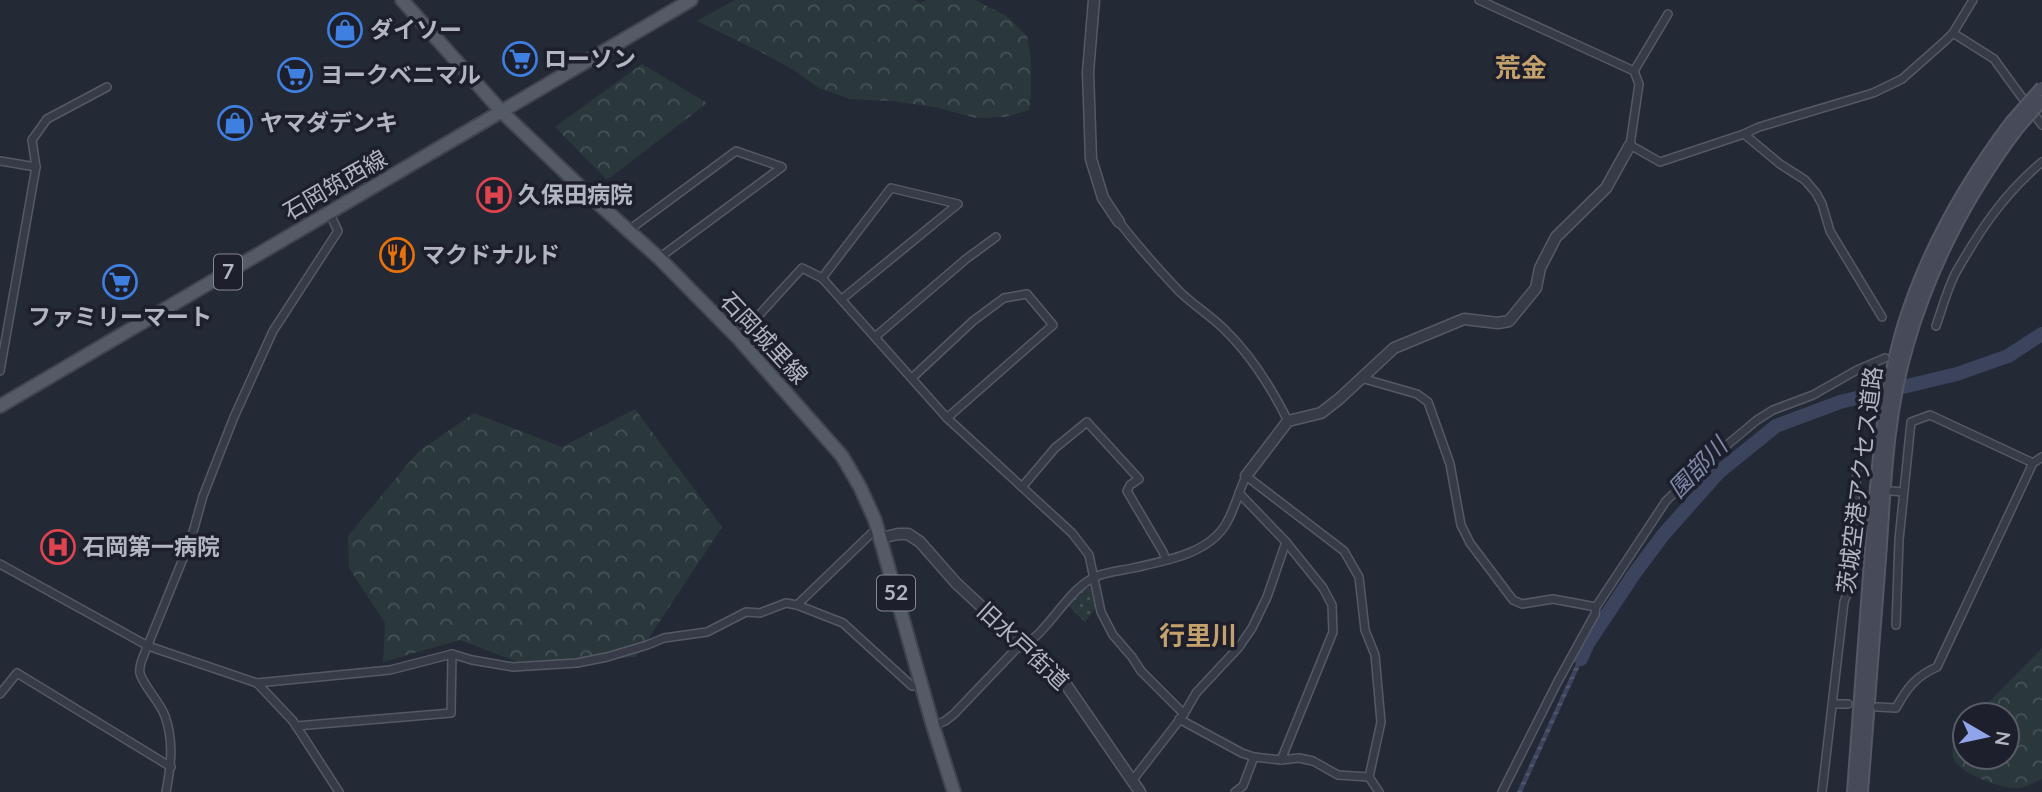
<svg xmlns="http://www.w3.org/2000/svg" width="2042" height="792" viewBox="0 0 2042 792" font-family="Lato,'Noto Sans JP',sans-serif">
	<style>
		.forest { fill: url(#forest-crowns) }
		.park { fill: url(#park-dots) }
		.water { fill: url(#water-rules) }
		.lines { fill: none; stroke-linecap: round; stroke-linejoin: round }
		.river { stroke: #3c445d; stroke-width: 14 }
		.minor-casing { stroke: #555965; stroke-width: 10 }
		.tertiary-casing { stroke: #555965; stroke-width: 13 }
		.secondary-casing { stroke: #555965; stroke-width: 14 }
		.primary-casing { stroke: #414450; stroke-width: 16 }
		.minor { stroke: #373b47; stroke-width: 7 }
		.tertiary { stroke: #373b47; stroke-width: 10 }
		.secondary { stroke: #464a59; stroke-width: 10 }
		.primary { stroke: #555a67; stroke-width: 12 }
		.secondary-bridge-casing { stroke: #555965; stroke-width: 14; stroke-linecap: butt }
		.secondary-bridge { stroke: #464a59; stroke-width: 10 }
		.labels { text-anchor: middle; stroke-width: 7; stroke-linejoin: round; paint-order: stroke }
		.shield { fill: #1d202c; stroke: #858996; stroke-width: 2 }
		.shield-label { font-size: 21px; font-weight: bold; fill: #b2b6c3 }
		.poi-label { font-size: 23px; font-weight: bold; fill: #b2b6c3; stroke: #1d202c; text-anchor: start }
		.street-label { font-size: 23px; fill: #b2b6c3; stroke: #1d202c }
		.water-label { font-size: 24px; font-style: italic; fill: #7e88a8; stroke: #1d202c }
		.quarter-label { font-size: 26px; font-weight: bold; fill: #c5a26c; stroke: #1d202c }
	</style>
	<defs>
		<pattern id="forest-crowns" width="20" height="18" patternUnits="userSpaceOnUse" patternTransform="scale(1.75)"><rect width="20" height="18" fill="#2a383b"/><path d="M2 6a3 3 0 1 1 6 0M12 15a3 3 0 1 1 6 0" fill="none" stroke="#465356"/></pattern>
		<pattern id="park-dots" width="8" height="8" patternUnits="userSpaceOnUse" patternTransform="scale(1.75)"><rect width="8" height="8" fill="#2a383b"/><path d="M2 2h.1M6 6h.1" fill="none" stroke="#465356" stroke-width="1.8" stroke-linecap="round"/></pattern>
		<pattern id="water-rules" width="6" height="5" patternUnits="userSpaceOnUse" patternTransform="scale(1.75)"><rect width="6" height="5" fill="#3c445d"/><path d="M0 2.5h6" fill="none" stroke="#565d73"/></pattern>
	</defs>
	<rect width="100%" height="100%" fill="#242936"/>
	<g class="forest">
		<polygon points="735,0 913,0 921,3 927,0 975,0 1008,17 1027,36 1031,59 1031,93 1029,110 1005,117 976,118 935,107 891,101 850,99 819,88 795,71 761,52 697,21"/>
		<polygon points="642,64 707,103 607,180 555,127"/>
		<polygon points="635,409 722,527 636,657 522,664 460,640 383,662 385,623 349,568 348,536 418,452 474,413 562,447"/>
		<path d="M2042 648V779C2034 783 2025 788 2016 788 2000 788 1957 773 1953 757 1950 746 1959 734 1965 726V757H2007V715H1976Z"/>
	</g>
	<polygon class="park" points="1093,586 1097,606 1085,622 1067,604 1080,591"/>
	<polygon class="water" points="1586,642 1590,644 1522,792 1517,792"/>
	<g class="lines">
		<polyline class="river" points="1581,659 1588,643 1634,574 1663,535 1719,472 1776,426 1840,402 1957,374 2008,356 2042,334"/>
		<g class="minor-casing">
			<g id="minor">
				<polyline points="1479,0 1634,71 1639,84 1630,145 1660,162 1744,134 1759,127 1873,93 1902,79 1945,41 1953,33 1973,0"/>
				<polyline points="1953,33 1994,59 2042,125"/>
				<polyline points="1634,71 1668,14"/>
				<polyline points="1744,134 1780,164 1805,180 1816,193 1822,204 1830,231 1882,317"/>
				<polyline points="0,161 36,167"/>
				<path d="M1119 222C1138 246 1158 269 1179 291 1193 305 1210 315 1224 329 1250 354 1272 389 1288 421"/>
				<polyline points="629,230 736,151 782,167 659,258"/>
				<polyline points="822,278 891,188 958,204 842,299"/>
				<path d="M1936 326C1942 309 1947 290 1955 274 1980 230 2003 195 2042 162"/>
				<polyline points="875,337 966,259 996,237"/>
				<polyline points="738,338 802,268 822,278 947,418 1072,533 1089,555 1101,612 1113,635 1132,657 1141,671 1184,714"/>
				<polyline points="0,371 36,167 32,140 47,119 107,87"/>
				<polyline points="912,378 973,321 1004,298 1027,294 1053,325 947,418"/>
				<polyline points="1361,378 1417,394 1428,402 1450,464 1461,525 1470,543 1513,600 1522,604 1553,599 1596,607"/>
				<polyline points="1022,487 1055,448 1087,422 1139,479 1130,485 1127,491 1163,552 1166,560"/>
				<polyline points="1892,491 1903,492"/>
				<polyline points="1239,493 1286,542 1323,588 1332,605 1333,632 1281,760"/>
				<polyline points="0,564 148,646 257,683 390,670 452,654 472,660 513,667 577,663 607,657 647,645 664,638 707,632 746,612 760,613 786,603 797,605 843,623 912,686 922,686"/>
				<polyline points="797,605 877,528"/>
				<polyline points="1896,625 1899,540 1911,422 1930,415 2033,463"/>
				<polyline points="257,683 293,721 339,792"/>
				<polyline points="0,694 17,673 171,767"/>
				<polyline points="1833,704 1848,704"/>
				<path d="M1877 707 1896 708C1907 688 1916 676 1937 667L2033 463 2042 457"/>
				<polyline points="1179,719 1242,753 1254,757"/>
				<polyline points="296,726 451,713 452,654"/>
				<path d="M933 726 945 721 954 714 1016 649C1048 636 1062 596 1091 579 1102 572 1120 571 1133 568 1164 561 1210 554 1227 522 1235 508 1239 491 1246 476L1344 551 1359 577 1365 630 1375 655 1381 722 1369 777 1379 792"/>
				<polyline points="1132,781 1184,714 1196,693 1239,647 1252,628 1267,597 1286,542"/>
				<path d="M166 792C171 766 174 741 165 716 160 702 142 684 140 673 139 667 141 662 143 657L191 539 203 496 234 417 273 331 338 231 329 212"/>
				<polyline points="1235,792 1243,786 1254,757 1281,760 1299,758 1313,761 1338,775 1369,777"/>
				<polyline points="1502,792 1557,683 1595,614 1596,607 1666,501 1703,465 1757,420 1773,410 1813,395 1857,370 1885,358"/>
				<polyline points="1822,792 1844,602 1847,594 1858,461"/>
			</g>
		</g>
		<g class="tertiary-casing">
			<g id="tertiary">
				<polyline points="1094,0 1088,72 1091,159 1103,198 1119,222"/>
				<polyline points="1246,476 1288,421 1321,413 1339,399 1394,348 1464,319 1498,323 1509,321 1536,288 1540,268 1556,237 1606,188 1630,145"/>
				<polyline points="881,538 898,534 908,534 920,542 956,583 1067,686 1140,792"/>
			</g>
		</g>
		<g class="secondary-casing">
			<g id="secondary">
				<path d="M1853 792C1859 711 1865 629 1871 548 1877 472 1882 396 1904 323 1927 250 1965 183 2011 122"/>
				<path d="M1862 792C1868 714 1874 637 1880 559 1885 487 1887 413 1908 344 1931 265 1969 193 2018 128"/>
			</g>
		</g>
		<g class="primary-casing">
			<g id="primary">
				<polyline points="402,0 502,112 590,196 659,258 738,338 842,456 860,487 875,520 933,726 954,792"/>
				<polyline points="0,406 691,0"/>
			</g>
		</g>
		<use href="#minor" class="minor"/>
		<use href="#tertiary" class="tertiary"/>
		<use href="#secondary" class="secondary"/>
		<use href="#primary" class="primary"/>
		<g class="secondary-bridge-casing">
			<g id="secondary-bridge">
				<polyline points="2011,122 2042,87"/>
				<polyline points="2018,128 2042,101"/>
			</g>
		</g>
		<use href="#secondary-bridge" class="secondary-bridge"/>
	</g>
	<defs>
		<g id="shop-ring" transform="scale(1.75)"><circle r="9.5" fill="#1d202c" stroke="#3f7fe0" stroke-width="1.5"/><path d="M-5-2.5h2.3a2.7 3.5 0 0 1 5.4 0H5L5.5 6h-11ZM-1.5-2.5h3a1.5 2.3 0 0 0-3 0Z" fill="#3f7fe0"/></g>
		<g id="supermarket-ring" transform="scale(1.75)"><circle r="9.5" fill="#1d202c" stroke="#3f7fe0" stroke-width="1.5"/><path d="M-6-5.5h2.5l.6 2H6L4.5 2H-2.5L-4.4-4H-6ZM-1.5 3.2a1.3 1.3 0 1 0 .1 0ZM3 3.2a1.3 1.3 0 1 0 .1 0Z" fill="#3f7fe0"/></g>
		<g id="hospital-ring" transform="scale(1.75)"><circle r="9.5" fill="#1d202c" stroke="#e0444e" stroke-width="1.5"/><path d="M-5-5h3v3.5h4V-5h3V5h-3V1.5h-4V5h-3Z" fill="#e0444e"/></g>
		<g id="restaurant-ring" transform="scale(1.75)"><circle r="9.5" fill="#1d202c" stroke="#e8710a" stroke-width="1.5"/><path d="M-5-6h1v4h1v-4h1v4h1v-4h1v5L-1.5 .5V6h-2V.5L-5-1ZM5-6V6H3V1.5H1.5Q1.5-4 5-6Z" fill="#e8710a"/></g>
	</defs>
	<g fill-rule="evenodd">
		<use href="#shop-ring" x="345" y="30"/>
		<use href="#supermarket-ring" x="520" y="59"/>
		<use href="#supermarket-ring" x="295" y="75"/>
		<use href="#shop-ring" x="235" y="123"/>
		<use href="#hospital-ring" x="494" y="195"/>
		<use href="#restaurant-ring" x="397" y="255"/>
		<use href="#supermarket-ring" x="120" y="282"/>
		<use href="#hospital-ring" x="58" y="547"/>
	</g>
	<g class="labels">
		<g class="shield">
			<rect x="214" y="254.5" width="28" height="35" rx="5"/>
			<rect x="877" y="575.5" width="38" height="35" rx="5"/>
		</g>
		<g class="shield-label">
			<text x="228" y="279">7</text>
			<text x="896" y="600">52</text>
		</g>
		<g class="poi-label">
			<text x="370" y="38">ダイソー</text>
			<text x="544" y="67">ローソン</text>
			<text x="320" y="83">ヨークベニマル</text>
			<text x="260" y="131">ヤマダデンキ</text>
			<text x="518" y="203">久保田病院</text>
			<text x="422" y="263">マクドナルド</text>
			<text x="120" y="325" text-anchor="middle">ファミリーマート</text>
			<text x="82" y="555">石岡第一病院</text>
		</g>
		<g class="street-label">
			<text transform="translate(335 185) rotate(-30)" y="8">石岡筑西線</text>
			<text transform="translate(764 338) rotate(47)" y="8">石岡城里線</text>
			<text transform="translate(1860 480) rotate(-83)" y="8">茨城空港アクセス道路</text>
			<text transform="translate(1023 646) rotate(43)" y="8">旧水戸街道</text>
		</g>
		<g class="water-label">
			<text transform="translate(1698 468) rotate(-46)" y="8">園部川</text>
		</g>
		<g class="quarter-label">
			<text x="1521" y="77">荒金</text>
			<text x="1198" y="645">行里川</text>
		</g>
	</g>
	<g transform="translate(1986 736) rotate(99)"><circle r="33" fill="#1d202c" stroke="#595c68" stroke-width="2"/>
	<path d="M0-5L12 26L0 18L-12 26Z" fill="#91a3e9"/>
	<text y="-10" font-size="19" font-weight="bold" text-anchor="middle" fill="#b2b6c3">N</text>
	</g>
</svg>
